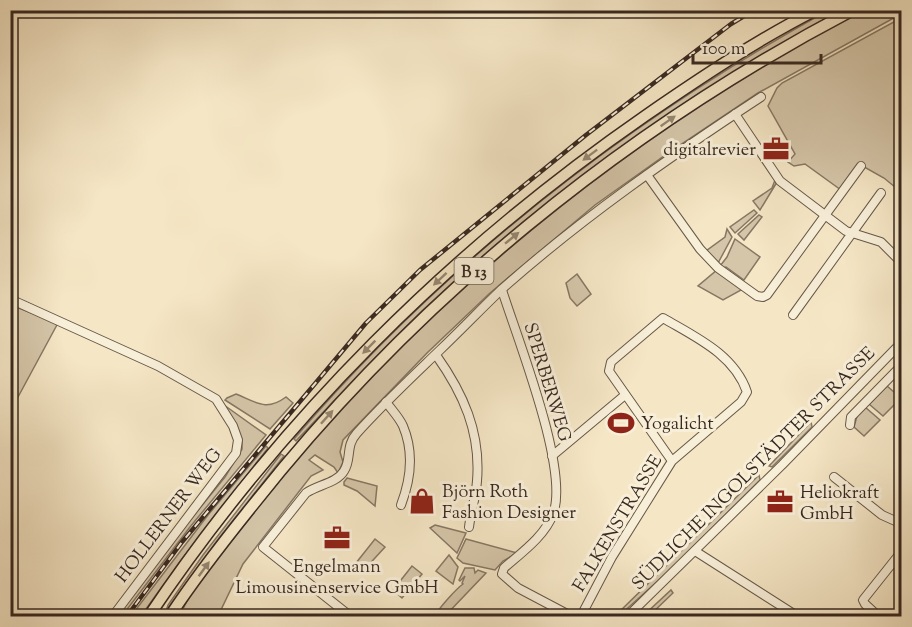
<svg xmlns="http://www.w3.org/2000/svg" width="912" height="627" viewBox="0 0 912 627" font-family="'Sorts Mill Goudy',serif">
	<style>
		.green { fill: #d5c6a9; stroke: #867764; stroke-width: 1.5 }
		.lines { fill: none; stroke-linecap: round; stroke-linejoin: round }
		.minor-casing { stroke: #675849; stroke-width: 10 }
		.major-casing { stroke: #382820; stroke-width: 13 }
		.minor { stroke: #f8efd9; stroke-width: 8 }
		.major { stroke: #f5e6c5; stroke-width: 10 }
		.rail-casing { stroke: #382820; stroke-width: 4.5 }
		.rail { stroke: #f8efd9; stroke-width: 2; stroke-dasharray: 7; stroke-linecap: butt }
		.oneway { fill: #968772 }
		.labels { text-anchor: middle; stroke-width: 6; stroke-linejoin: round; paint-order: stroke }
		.shield { fill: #f8efd9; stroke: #726458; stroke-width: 1.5 }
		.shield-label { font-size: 16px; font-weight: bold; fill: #382820 }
		.poi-label { font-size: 18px; fill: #382820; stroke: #f8efd9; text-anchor: start }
		.street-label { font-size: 18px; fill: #382820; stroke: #f8efd9 }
	</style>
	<rect width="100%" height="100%" fill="#f5e6c5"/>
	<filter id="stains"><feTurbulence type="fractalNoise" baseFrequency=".00333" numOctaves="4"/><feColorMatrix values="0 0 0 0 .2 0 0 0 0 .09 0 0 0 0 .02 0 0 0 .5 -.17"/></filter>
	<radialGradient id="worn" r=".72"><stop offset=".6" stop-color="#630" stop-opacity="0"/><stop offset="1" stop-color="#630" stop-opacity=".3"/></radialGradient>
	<g class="green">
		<path d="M827 11H840C689 92 549 192 423 310 379 352 338 397 296 441L294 439C444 264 626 122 827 11Z"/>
		<path d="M862 11H901V14L758 93 668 153 595 205 490 293 427 353 343 440 340 452 343 462 338 473 334 467 315 455 309 460 323 470 311 476 243 564 218 616H181C185 594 225 549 241 529 375 354 546 202 733 85 775 59 817 33 862 11Z"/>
		<polygon points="901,18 901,192 884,178 859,164 841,190 805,164 794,166 788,162 795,154 768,106 777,88 782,83"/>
		<polygon points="775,180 777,182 760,210 753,201 772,188"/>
		<polygon points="754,210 757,213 735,233 730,227"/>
		<polygon points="759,215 762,217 744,240 738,234"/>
		<polygon points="727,229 732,237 717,265 706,251 725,237"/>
		<polygon points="735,239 760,257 744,280 726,267 723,268 720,266 727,257"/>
		<polygon points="717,270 743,289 723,300 698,286"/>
		<polygon points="577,274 591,294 577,306 570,298 566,283"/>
		<polygon points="11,305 58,323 11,410"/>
		<polygon points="887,386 901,398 883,416 869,404"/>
		<path d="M236 394C256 402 266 412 286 397L293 403 270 429 225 400 227 398Z"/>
		<polygon points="224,405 266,435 190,527 122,616 117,616 169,546 225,477 242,449 242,441"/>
		<polygon points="865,407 880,420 864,436 854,427 857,416"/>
		<polygon points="811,422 812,427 772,467 769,466"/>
		<polygon points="266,446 268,448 179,563 141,616 131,616 208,515"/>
		<polygon points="281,454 284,456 219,538 166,611 168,605 203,555"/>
		<polygon points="759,475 760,480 671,569 619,616 615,616"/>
		<polygon points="347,478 377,486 375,506 357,491 344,485 344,482"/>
		<polygon points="435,525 466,533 457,553 430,528"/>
		<polygon points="375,539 385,547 364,570 356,563"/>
		<polygon points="466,539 517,553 503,561 495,570 463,563 457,558"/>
		<polygon points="449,555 458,567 453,584 436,571"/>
		<polygon points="412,566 422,574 402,598 393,590"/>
		<path d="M465 568H474L475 573 478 570 486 573 445 616H435C438 609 456 589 463 584L462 583 465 576 460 581 459 580Z"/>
		<polygon points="671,590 673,593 649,616 643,616"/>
	</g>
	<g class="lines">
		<g class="minor-casing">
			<g id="minor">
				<polyline points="735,114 780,181 846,231 881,242 902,263"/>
				<polyline points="647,175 700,249 718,268 757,296 763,297 767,295 861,166"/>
				<path d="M502 290C517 338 570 470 553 514 545 536 521 553 504 568L502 574 518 588 571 616"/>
				<polyline points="10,299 158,366 216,399 233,426 238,440 236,453 113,616"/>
				<polyline points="793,315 881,193"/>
				<path d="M436 355C463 393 481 432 477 481 476 496 471 511 469 527"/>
				<path d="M386 402C391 409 399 417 403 426 414 452 411 479 401 505"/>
				<polyline points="850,425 851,417 902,365"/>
				<polyline points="552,456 625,395"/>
				<polyline points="834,477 882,515 902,524"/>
				<polyline points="695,551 797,616"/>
				<path d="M350 616 263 547 306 493C317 485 337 483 344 471 352 459 345 446 357 433 383 404 412 377 440 350 461 330 481 309 502 289 582 218 671 156 761 97"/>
				<path d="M581 616 612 557 672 461 741 402 747 392C734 354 695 337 663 318L611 362 609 371 672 461"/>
				<polyline points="628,616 782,465 902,342"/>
				<polyline points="878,616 865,604 863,600 902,551"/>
			</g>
		</g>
		<g class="major-casing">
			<g id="major">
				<path d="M149 616C281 420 450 251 645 116 700 78 757 40 816 10"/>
				<path d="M170 616C195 578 224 541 253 505 415 300 622 131 853 10"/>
			</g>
		</g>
		<use href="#minor" class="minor"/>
		<use href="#major" class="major"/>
		<g class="rail-casing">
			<polyline id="rail" points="127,616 182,542 366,323 420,270 586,135 731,24 754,10"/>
		</g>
		<use href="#rail" class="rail"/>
	</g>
	<defs><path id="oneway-solid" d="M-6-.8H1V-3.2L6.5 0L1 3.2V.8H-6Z" transform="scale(1.5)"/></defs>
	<g class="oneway">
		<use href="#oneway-solid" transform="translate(668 121) rotate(-35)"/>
		<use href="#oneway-solid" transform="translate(590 155) rotate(143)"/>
		<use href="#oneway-solid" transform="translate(512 238) rotate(-39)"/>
		<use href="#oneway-solid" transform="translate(440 279) rotate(137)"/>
		<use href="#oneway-solid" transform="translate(369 347) rotate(135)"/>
		<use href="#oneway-solid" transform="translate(327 417) rotate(-48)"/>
		<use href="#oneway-solid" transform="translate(204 569) rotate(-54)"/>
	</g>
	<defs>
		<g id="office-bare" transform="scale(2.07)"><path d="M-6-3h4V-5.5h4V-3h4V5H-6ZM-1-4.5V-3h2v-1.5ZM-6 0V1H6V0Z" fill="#8f2418" stroke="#f8efd9" stroke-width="2.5" paint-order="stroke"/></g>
		<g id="stadium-bare" transform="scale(2.07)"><path d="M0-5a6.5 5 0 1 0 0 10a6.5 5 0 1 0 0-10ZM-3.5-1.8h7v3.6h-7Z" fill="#8f2418" stroke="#f8efd9" stroke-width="2.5" paint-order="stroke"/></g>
		<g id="shop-bare" transform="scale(2.07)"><path d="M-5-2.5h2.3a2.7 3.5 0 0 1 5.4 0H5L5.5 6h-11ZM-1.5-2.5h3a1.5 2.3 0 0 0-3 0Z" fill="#8f2418" stroke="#f8efd9" stroke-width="2.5" paint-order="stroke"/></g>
	</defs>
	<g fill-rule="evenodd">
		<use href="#office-bare" x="776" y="149"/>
		<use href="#stadium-bare" x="621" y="423"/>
		<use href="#shop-bare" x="422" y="501"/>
		<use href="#office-bare" x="780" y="502"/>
		<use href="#office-bare" x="337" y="538"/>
	</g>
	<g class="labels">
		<rect class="shield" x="454.5" y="258" width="39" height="26" rx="4.5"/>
		<g class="shield-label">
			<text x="474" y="277">B 13</text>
		</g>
		<g class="poi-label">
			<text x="756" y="155" text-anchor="end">digitalrevier</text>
			<text x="641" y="429">Yogalicht</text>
			<text x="442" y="497">Björn Roth<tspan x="442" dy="21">Fashion Designer</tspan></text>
			<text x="800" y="498">Heliokraft<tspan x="800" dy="21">GmbH</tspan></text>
			<text x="337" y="572" text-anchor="middle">Engelmann<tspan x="337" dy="21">Limousinenservice GmbH</tspan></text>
		</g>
		<g class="street-label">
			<text transform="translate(548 382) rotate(73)" y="6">SPERBERWEG</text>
			<text transform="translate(753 468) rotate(-45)" y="6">SÜDLICHE INGOLSTÄDTER STRASSE</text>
			<text transform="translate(168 515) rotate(-53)" y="6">HOLLERNER WEG</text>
			<text transform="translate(617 523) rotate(-59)" y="6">FALKENSTRASSE</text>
		</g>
	</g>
	<rect width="912" height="627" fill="none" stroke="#f5e6c5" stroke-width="36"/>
	<rect x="12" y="12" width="888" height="603" fill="none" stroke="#382820" stroke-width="3"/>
	<rect x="18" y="18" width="876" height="591" fill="none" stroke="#382820" stroke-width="1.5"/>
	<path d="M693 54v9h128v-9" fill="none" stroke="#382820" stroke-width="3"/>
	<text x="702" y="54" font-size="18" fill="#382820" stroke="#f8efd9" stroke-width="4.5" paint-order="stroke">100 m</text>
	<rect width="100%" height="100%" filter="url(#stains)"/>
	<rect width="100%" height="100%" fill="url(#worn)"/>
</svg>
